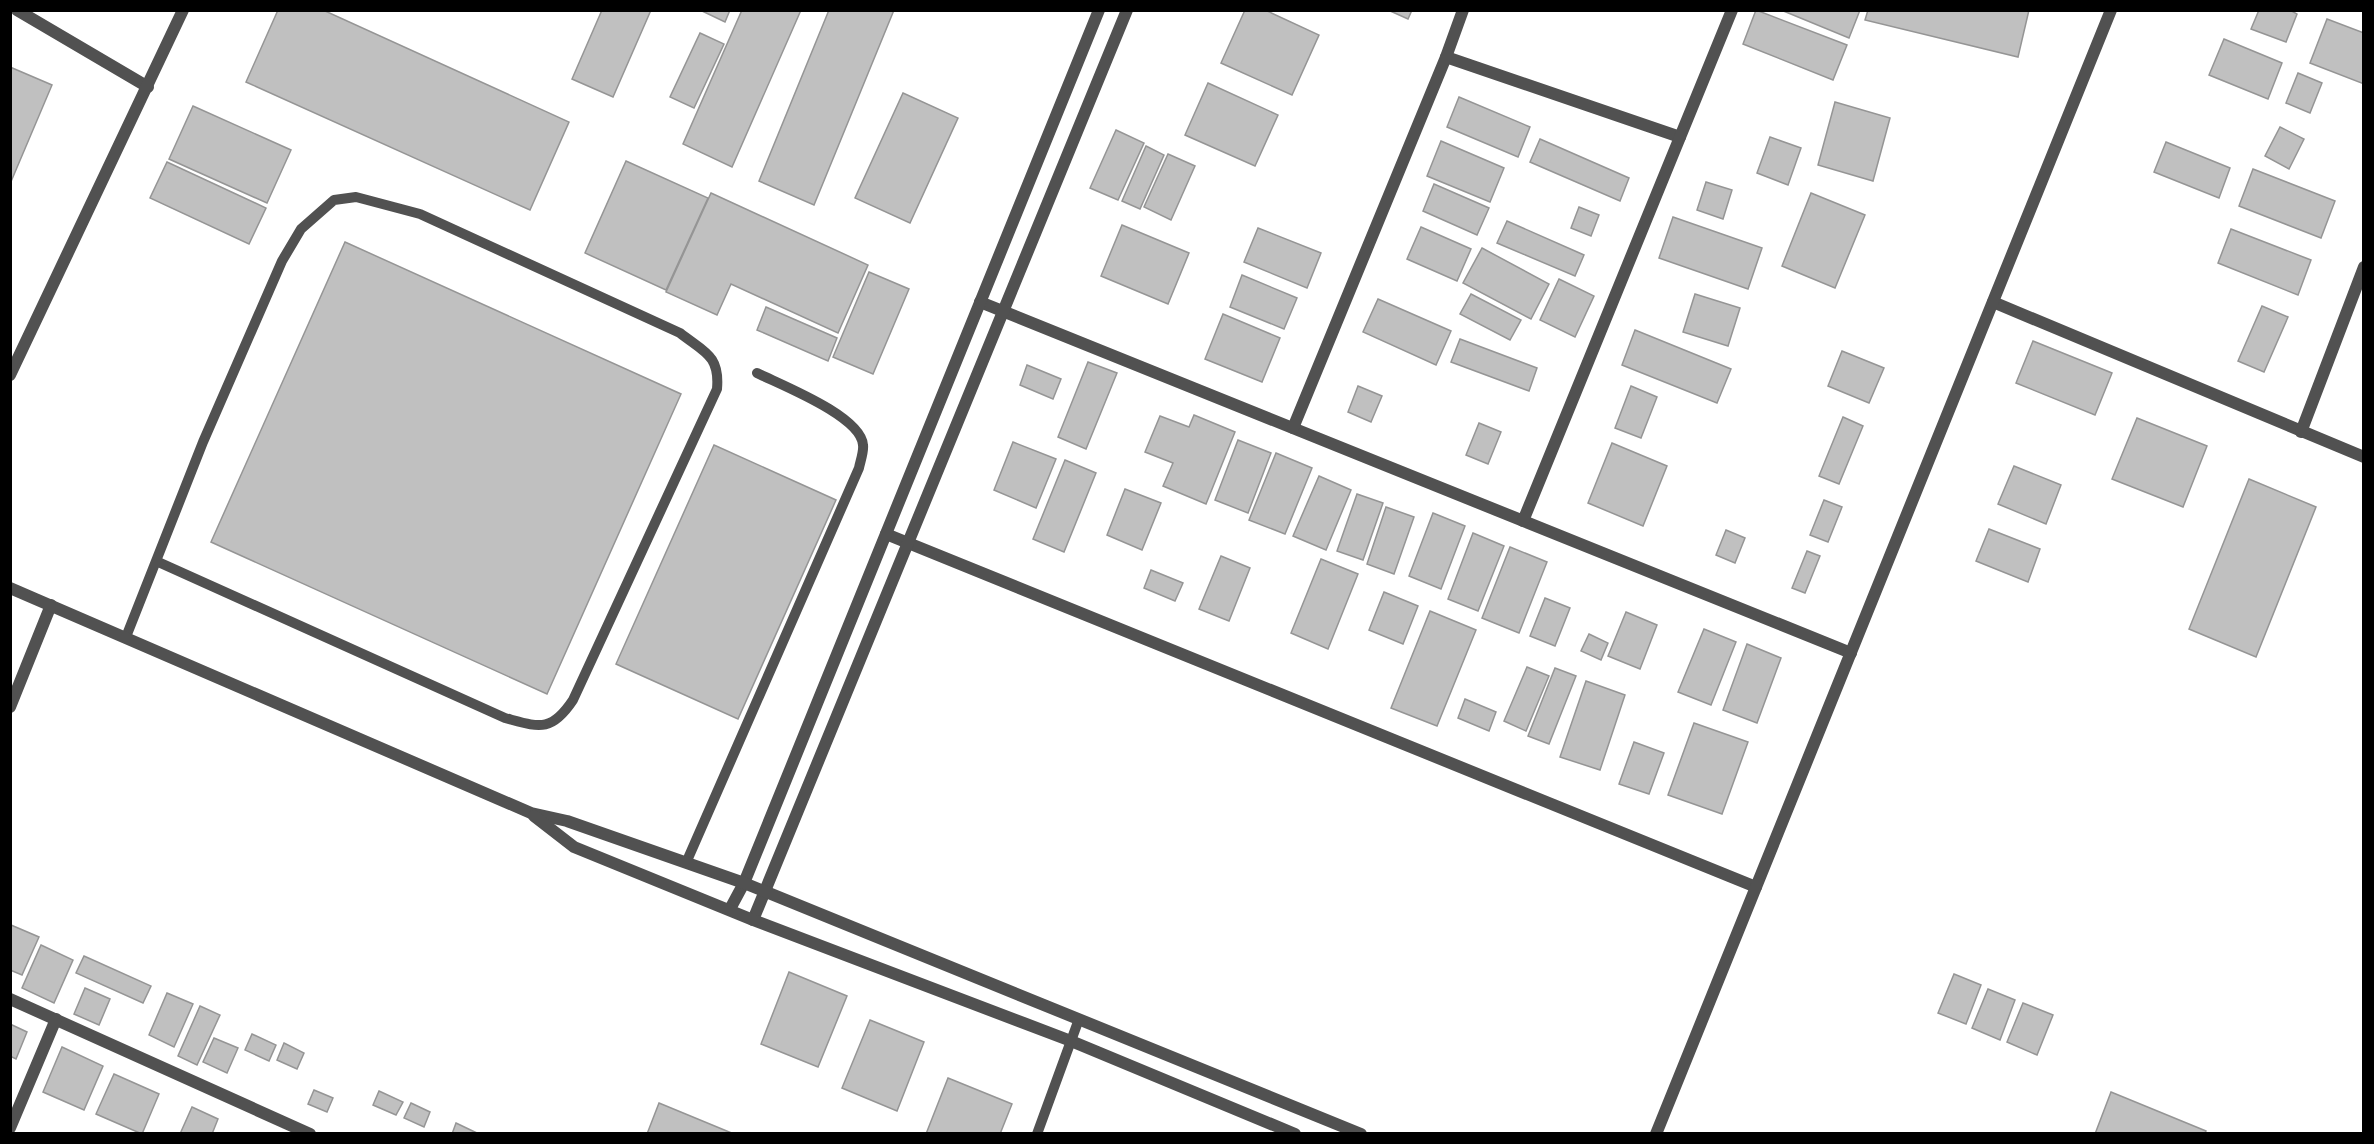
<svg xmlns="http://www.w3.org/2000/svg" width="2374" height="1144" viewBox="0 0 2374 1144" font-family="Barlow,sans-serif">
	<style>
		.building { fill: #c0c0c0; stroke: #959595; stroke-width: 1.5 }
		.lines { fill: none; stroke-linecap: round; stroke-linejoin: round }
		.service { stroke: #515151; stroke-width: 10 }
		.minor { stroke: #515151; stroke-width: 12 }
		.tertiary { stroke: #515151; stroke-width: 12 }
	</style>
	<rect width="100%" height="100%" fill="#fff"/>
	<g class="building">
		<polygon points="278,10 323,10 569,122 530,210 246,82"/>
		<polygon points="602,10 651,10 613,97 572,79"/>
		<polygon points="700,10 730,10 725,22"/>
		<polygon points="742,10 801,10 732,167 683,144"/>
		<polygon points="829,10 894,10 814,205 759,181"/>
		<polygon points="1245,10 1265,10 1319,35 1292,95 1221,63"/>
		<polygon points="1388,10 1412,10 1408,19"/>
		<polygon points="1756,10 1847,45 1833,80 1743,44"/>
		<polygon points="1781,10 1860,10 1849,38"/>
		<polygon points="1868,10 2029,10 2018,57 1865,20"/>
		<polygon points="2259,10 2290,10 2297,14 2286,42 2251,29"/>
		<polygon points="2327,19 2364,33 2364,84 2310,63"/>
		<polygon points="700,33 724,44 694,108 670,97"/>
		<polygon points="2224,39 2282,63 2268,99 2209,75"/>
		<polygon points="10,67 52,85 10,184"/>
		<polygon points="2298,73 2322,83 2310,113 2286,103"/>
		<polygon points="1208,83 1278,115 1255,166 1185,135"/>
		<polygon points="903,93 958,118 910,223 855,198"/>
		<polygon points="1459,97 1530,127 1518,157 1447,127"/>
		<polygon points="1835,102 1890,118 1873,181 1818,165"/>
		<polygon points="193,106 291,150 267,203 169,159"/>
		<polygon points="2280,127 2304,139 2289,169 2265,156"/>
		<polygon points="1116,130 1144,143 1118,200 1090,188"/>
		<polygon points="1770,137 1801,148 1788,185 1757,173"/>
		<polygon points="1540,139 1629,178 1620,201 1530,162"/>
		<polygon points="1441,141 1504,168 1490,202 1427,176"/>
		<polygon points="2166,142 2230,168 2219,198 2154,172"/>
		<polygon points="1146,146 1164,155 1140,209 1122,201"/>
		<polygon points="1168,154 1195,166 1171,220 1144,207"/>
		<polygon points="626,161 708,198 666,290 585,253"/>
		<polygon points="167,162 266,208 249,244 150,198"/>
		<polygon points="2253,169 2335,201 2321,238 2239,206"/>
		<polygon points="1706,182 1732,190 1723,219 1697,210"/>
		<polygon points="1434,184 1489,208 1477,235 1423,211"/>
		<polygon points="711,193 868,265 838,333 731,284 717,315 666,292"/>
		<polygon points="1811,193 1865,215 1835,288 1782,266"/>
		<polygon points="1579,207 1599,215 1591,236 1571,228"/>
		<polygon points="1673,217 1762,248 1748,289 1659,258"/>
		<polygon points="1507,221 1584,255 1575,276 1497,243"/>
		<polygon points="1122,225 1189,253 1168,304 1101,276"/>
		<polygon points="1421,227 1471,249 1457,281 1407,259"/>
		<polygon points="1258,228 1321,253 1307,288 1244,262"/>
		<polygon points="2231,229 2311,260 2298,295 2218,263"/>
		<polygon points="345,242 681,394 547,694 211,542"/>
		<polygon points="1482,248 1549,284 1531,319 1463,283"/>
		<polygon points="869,272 909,289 873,374 833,357"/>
		<polygon points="1242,275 1297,298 1284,329 1230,307"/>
		<polygon points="1559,279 1594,296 1575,337 1540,320"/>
		<polygon points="1471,294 1521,320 1510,340 1460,314"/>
		<polygon points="1695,294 1740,308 1728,346 1683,332"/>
		<polygon points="1378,299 1451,331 1436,365 1363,332"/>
		<polygon points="2262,306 2288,317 2264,372 2238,361"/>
		<polygon points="766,307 837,338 828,361 757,330"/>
		<polygon points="1223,314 1280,338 1262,382 1205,359"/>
		<polygon points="1635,330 1731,369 1717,403 1622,365"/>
		<polygon points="1460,339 1537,368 1529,391 1451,362"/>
		<polygon points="2033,341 2112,373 2095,415 2016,383"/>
		<polygon points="1842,351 1884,368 1869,403 1828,386"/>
		<polygon points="1088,362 1117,373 1086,449 1058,437"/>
		<polygon points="1027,365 1061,379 1053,399 1020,385"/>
		<polygon points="1358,386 1382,396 1371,422 1348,412"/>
		<polygon points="1631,386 1657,397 1641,438 1615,428"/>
		<polygon points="1194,415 1235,432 1206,504 1163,486 1173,463 1145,452 1160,416 1189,427"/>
		<polygon points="1843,417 1863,426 1839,484 1819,476"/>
		<polygon points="2137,418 2207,446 2183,507 2112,479"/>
		<polygon points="1479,423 1501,432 1488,464 1466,455"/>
		<polygon points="1238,440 1271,453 1248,513 1215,500"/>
		<polygon points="1013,442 1056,459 1036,508 994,490"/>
		<polygon points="1612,443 1667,466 1643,526 1588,503"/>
		<polygon points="714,445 836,500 738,719 616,664"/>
		<polygon points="1276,453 1312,468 1285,534 1249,520"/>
		<polygon points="1065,460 1096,473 1064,552 1033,539"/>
		<polygon points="2014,466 2061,485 2046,524 1998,504"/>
		<polygon points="1319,476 1351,490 1326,550 1293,536"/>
		<polygon points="2249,479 2316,507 2256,657 2189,629"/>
		<polygon points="1125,489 1161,503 1142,550 1107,535"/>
		<polygon points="1357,494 1383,503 1363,560 1337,551"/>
		<polygon points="1824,500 1842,507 1828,542 1810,535"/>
		<polygon points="1386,507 1414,517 1394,574 1367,564"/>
		<polygon points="1433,513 1465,526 1441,589 1409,576"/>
		<polygon points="1989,529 2040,549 2028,582 1976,561"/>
		<polygon points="1726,530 1745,538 1735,563 1716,555"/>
		<polygon points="1473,533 1504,546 1478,611 1448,599"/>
		<polygon points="1510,547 1547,562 1519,633 1482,618"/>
		<polygon points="1807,551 1820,556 1805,593 1792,588"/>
		<polygon points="1221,556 1250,568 1229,621 1199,609"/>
		<polygon points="1321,559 1358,574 1328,649 1291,633"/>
		<polygon points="1151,570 1183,583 1175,601 1144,588"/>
		<polygon points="1384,592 1418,606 1403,644 1369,630"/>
		<polygon points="1545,598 1570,608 1555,646 1530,636"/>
		<polygon points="1430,611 1476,630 1437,726 1391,708"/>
		<polygon points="1626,612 1657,625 1640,669 1608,656"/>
		<polygon points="1704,629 1736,642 1711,705 1678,692"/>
		<polygon points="1589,634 1608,643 1601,660 1581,651"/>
		<polygon points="1747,644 1781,658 1757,723 1723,710"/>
		<polygon points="1527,667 1549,676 1526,731 1504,721"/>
		<polygon points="1555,668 1576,676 1549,744 1528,736"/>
		<polygon points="1586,681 1625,695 1600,770 1560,757"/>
		<polygon points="1465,699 1496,712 1489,731 1458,718"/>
		<polygon points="1694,723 1748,742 1722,814 1668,795"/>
		<polygon points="1634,742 1664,753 1649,794 1619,784"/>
		<polygon points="11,925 39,937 22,975 10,970"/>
		<polygon points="41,945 73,960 54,1003 22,988"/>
		<polygon points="84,956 151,986 143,1003 76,973"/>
		<polygon points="789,972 847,996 818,1067 761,1044"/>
		<polygon points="1954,974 1981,985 1966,1024 1938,1013"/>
		<polygon points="85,988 110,999 99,1025 74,1014"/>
		<polygon points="1988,989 2015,1000 2000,1040 1972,1028"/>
		<polygon points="167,993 193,1004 174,1047 149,1035"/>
		<polygon points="2023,1003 2053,1015 2037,1055 2007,1042"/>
		<polygon points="200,1006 220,1015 197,1065 178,1056"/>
		<polygon points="870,1020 924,1042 897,1111 842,1088"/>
		<polygon points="10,1024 27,1032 16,1059 10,1056"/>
		<polygon points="252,1034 276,1045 269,1061 245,1050"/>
		<polygon points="214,1038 238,1048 227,1073 203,1062"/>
		<polygon points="284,1043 304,1053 297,1069 277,1060"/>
		<polygon points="62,1047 103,1066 84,1110 43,1092"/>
		<polygon points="114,1074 159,1094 142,1134 96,1114"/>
		<polygon points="948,1078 1012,1104 1000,1134 926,1134"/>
		<polygon points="314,1090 333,1098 327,1112 308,1104"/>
		<polygon points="379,1091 403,1102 396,1115 373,1105"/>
		<polygon points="2111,1092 2206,1131 2205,1134 2095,1134"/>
		<polygon points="411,1103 430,1112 424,1127 404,1118"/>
		<polygon points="659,1103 734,1134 647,1134"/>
		<polygon points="192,1107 218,1119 212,1134 180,1134"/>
		<polygon points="456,1123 479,1134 452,1134"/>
	</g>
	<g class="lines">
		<g class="service">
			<path d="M126 637 203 442 282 261 301 229 334 200 356 197 420 214 680 333C704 352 720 355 717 389L573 700C551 733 539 727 505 718L156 561"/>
			<path d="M686 863 859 468C860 462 864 452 863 445 861 416 781 385 757 373"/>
			<polyline points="1037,1134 1079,1019"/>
		</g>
		<g class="minor">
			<polyline points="17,10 148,87"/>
			<polyline points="1446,57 1680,137"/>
			<polyline points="980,302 1851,653"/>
			<polyline points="1993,302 2364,457"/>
			<polyline points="10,375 183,10"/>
			<polyline points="1293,428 1446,57 1463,10"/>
			<polyline points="2301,432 2364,267"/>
			<polyline points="1523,521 1732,10"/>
			<polyline points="886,534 1756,887"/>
			<polyline points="10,707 51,605"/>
			<polyline points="730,909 744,883 1099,10"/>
			<polyline points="753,920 1127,10"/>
			<polyline points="10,999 310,1134"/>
			<polyline points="10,1128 56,1019"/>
			<polyline points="1656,1134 2111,10"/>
		</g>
		<g class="tertiary">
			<polyline points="10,588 531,813 567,821 744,883 1361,1134"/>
			<polyline points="534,816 574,847 753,920 1071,1041 1295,1134"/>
		</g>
	</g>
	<rect width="2374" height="1144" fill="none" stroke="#000000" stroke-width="24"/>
</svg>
